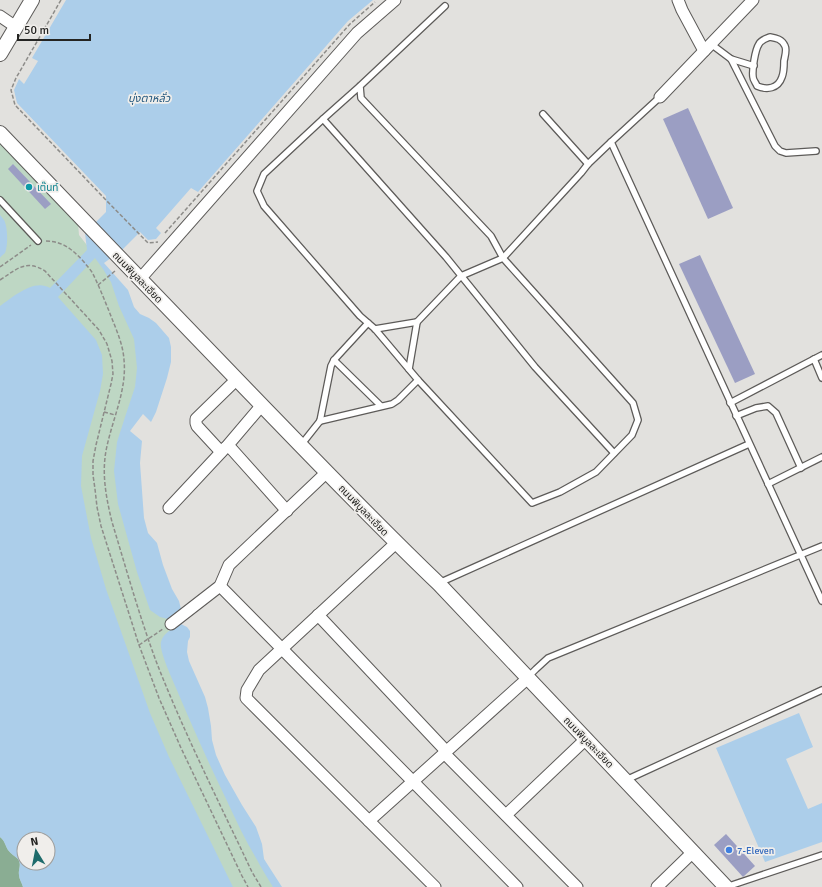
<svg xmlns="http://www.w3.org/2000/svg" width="822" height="887" viewBox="0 0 822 887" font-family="Signika,'Noto Sans Thai',sans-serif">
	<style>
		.green { fill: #bed7c4; fill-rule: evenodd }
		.forest { fill: #8aad93 }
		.water { fill: #acceea; fill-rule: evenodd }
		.building { fill: #9b9ec3 }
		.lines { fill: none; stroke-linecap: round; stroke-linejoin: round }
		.service-casing { stroke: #5d5b59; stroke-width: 8 }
		.minor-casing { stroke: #5d5b59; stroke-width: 13 }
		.tertiary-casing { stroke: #5d5b59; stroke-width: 16 }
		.path { stroke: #8d8c89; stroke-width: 1.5; stroke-dasharray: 4 2; stroke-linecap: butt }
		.service { stroke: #fff; stroke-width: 5.5 }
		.minor { stroke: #fff; stroke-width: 11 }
		.tertiary { stroke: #fff; stroke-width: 14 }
		.culture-dot { fill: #0f9aa8; stroke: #f0eeeb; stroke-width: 1.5 }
		.shop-dot { fill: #3f7fe0; stroke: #f0eeeb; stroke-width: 1.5 }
		.labels { text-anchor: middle; stroke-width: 3.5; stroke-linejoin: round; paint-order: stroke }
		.culture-label { font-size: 10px; fill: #0d838f; stroke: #f0eeeb; text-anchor: start }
		.street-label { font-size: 10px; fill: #242422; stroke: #f0eeeb }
		.shop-label { font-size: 10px; fill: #366cbe; stroke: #f0eeeb; text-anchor: start }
		.water-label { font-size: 11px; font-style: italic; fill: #25597f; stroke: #f0eeeb }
	</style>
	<rect width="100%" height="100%" fill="#e2e1de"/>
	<path class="green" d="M0 142 78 223 79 235 108 272 136 336 140 364 119 468 170 615 201 736 278 887H0ZM24 839H48V863H24Z"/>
	<path class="forest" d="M0 837C5 841 5 845 8 850 11 854 15 856 18 859 22 865 18 869 19 875 19 879 22 883 23 887H0Z"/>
	<g class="water">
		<path d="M66 0H373L348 21 198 192 191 188 156 228 161 233 156 239 148 240 140 232 122 250 104 263 128 290 134 307 140 314 149 318 156 323 169 338 171 347V362L167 378 156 412 151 422 143 414 130 431 142 441 140 463 144 518 148 533 157 543 163 565 172 589 179 601 181 609 177 614 168 619 160 617 150 610 137 572 118 504 114 471 117 442 126 414 135 387 137 368 134 339 119 306 111 282 103 269 95 258 58 297 96 340 102 355 103 374 100 391 82 456 81 486 91 538 106 589 150 713 169 757 233 887H23C22 883 19 879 19 875 18 869 22 865 18 859 15 856 11 854 8 850 5 845 5 841 0 837V306C13 297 34 278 50 288L87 250 85 233 106 212V196L17 103 14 90 19 79 24 84 38 61 32 58ZM24 839H48V863H24Z"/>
		<path d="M0 215C0 215 4 220 4 220 8 227 8 246 5 253 4 254 0 257 0 258Z"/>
		<path d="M181 624 187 627 190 631V637L188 641 187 652 189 661 205 697 208 708 211 726 212 740 216 755 225 775 242 805 256 827 262 844 264 859 282 887H273C267 877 261 868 256 858 245 840 236 820 227 801 209 764 192 726 176 688 172 678 159 651 161 642 163 633 173 628 181 624Z"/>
		<polygon points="799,713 813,747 786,759 808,809 822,803 822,842 765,862 716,748"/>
	</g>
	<g class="building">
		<polygon points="688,108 733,208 708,219 663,119"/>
		<polygon points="13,164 51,204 45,209 8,169"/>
		<polygon points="700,255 755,374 735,383 679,264"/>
		<polygon points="726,834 755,866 743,877 714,845"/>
	</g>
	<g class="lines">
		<g class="service-casing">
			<g id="service">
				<path d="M770 37C776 38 782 39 785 46 787 50 785 56 784 61 784 66 784 72 782 77 778 89 767 90 757 86 756 83 753 80 753 77 752 70 755 50 759 44 761 40 765 39 770 37Z"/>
				<polyline points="711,44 731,59 754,66"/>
				<polyline points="731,59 775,146 780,151 786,153 816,151"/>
				<polyline points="360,86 361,98 491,236 503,258 633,403 638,420 632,435 596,472 560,492 532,503 418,380 375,329 360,316 264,206 257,191 264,174 323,119 360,86 445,6"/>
				<polyline points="660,97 611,142 822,601"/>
				<polyline points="543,114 588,164"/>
				<polyline points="323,119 446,257 535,367 614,453"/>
				<polyline points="0,200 38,241"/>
				<polyline points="375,329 417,322 461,276 503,258 581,173 588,164 611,142"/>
				<polyline points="814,359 822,378"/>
				<polyline points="334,360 381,406"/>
				<polyline points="409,369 417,322"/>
				<polyline points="730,403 822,355"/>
				<polyline points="736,416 756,408 768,406 776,413 801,468"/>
				<polyline points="320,421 392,404 398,400 418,380"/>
				<polyline points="301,445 320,421 331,366 334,360 368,323"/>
				<polyline points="768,484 822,457"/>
				<polyline points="439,583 749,444"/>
				<polyline points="528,677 536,669 548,658 822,546"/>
				<polyline points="626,780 822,690"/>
				<polyline points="726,887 822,855"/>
			</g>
		</g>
		<g class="minor-casing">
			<g id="minor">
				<polyline points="678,0 682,10 704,51"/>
				<polyline points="0,16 16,27"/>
				<polyline points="660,97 753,0"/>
				<polyline points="140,279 357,33 395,0"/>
				<polyline points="262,405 228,445 287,511"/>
				<polyline points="221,452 197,426 196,423 196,419 237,379"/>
				<polyline points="169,508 226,447"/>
				<polyline points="396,543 259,670 247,690 246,698 435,887"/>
				<polyline points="220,586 517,887"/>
				<polyline points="318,615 446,751"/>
				<polyline points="171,624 220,586 229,565 327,472"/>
				<polyline points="444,753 577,887"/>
				<polyline points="506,815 586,739"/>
				<polyline points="369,821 528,678"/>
				<polyline points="657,887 693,852"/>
			</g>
		</g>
		<g class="tertiary-casing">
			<g id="tertiary">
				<polyline points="0,54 32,0"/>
				<path d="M0 133C83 220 166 306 250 393 312 457 374 522 439 584L726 887"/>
			</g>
		</g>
		<g class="path">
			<polyline points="61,0 16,78 11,90 15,105 104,198 148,243 158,242"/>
			<polyline points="165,233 350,24 375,2"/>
			<path d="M46 241C63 241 73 250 84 262 87 266 91 270 93 274 99 286 104 299 109 311 115 327 123 343 124 360 127 389 113 418 107 446 101 472 106 497 112 522 126 568 139 615 156 661 184 733 219 802 252 872L261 887"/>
			<polyline points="0,267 31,245"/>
			<path d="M0 280C17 269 26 259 45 271L99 330 107 344 112 361 113 374 111 384 96 445 93 461V475L95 489 97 507 101 526 139 645 159 698 181 748 242 876 248 887"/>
			<polyline points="98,285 115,271"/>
			<polyline points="104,412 115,415"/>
			<polyline points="139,645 163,629"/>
		</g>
		<use href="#service" class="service"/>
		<use href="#minor" class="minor"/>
		<use href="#tertiary" class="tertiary"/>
	</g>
	<circle class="culture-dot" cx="29" cy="187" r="4"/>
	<circle class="shop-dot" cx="729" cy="850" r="4"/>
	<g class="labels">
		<g class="culture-label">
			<text x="37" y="191">เต๊นท์</text>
		</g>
		<g class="street-label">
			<text transform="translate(138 277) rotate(46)" y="4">ถนนพิบูลละเอียด</text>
			<text transform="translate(364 510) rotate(46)" y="4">ถนนพิบูลละเอียด</text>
			<text transform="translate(589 742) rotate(46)" y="4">ถนนพิบูลละเอียด</text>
		</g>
		<g class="shop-label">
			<text x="737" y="854">7-Eleven</text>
		</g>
		<g class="water-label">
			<text x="149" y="102">บุ่งตาหลั่ว</text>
		</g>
	</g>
	<g transform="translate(36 851) rotate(350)"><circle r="19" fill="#f0eeeb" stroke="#9e9d9b"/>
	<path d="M0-3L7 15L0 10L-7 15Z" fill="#1e6b6b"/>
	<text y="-6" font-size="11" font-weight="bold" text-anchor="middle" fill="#242422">N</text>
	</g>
	<path d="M18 34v6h72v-6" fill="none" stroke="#242422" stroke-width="2"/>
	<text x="24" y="34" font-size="12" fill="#242422" stroke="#f0eeeb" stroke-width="3" paint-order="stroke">50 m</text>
</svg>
